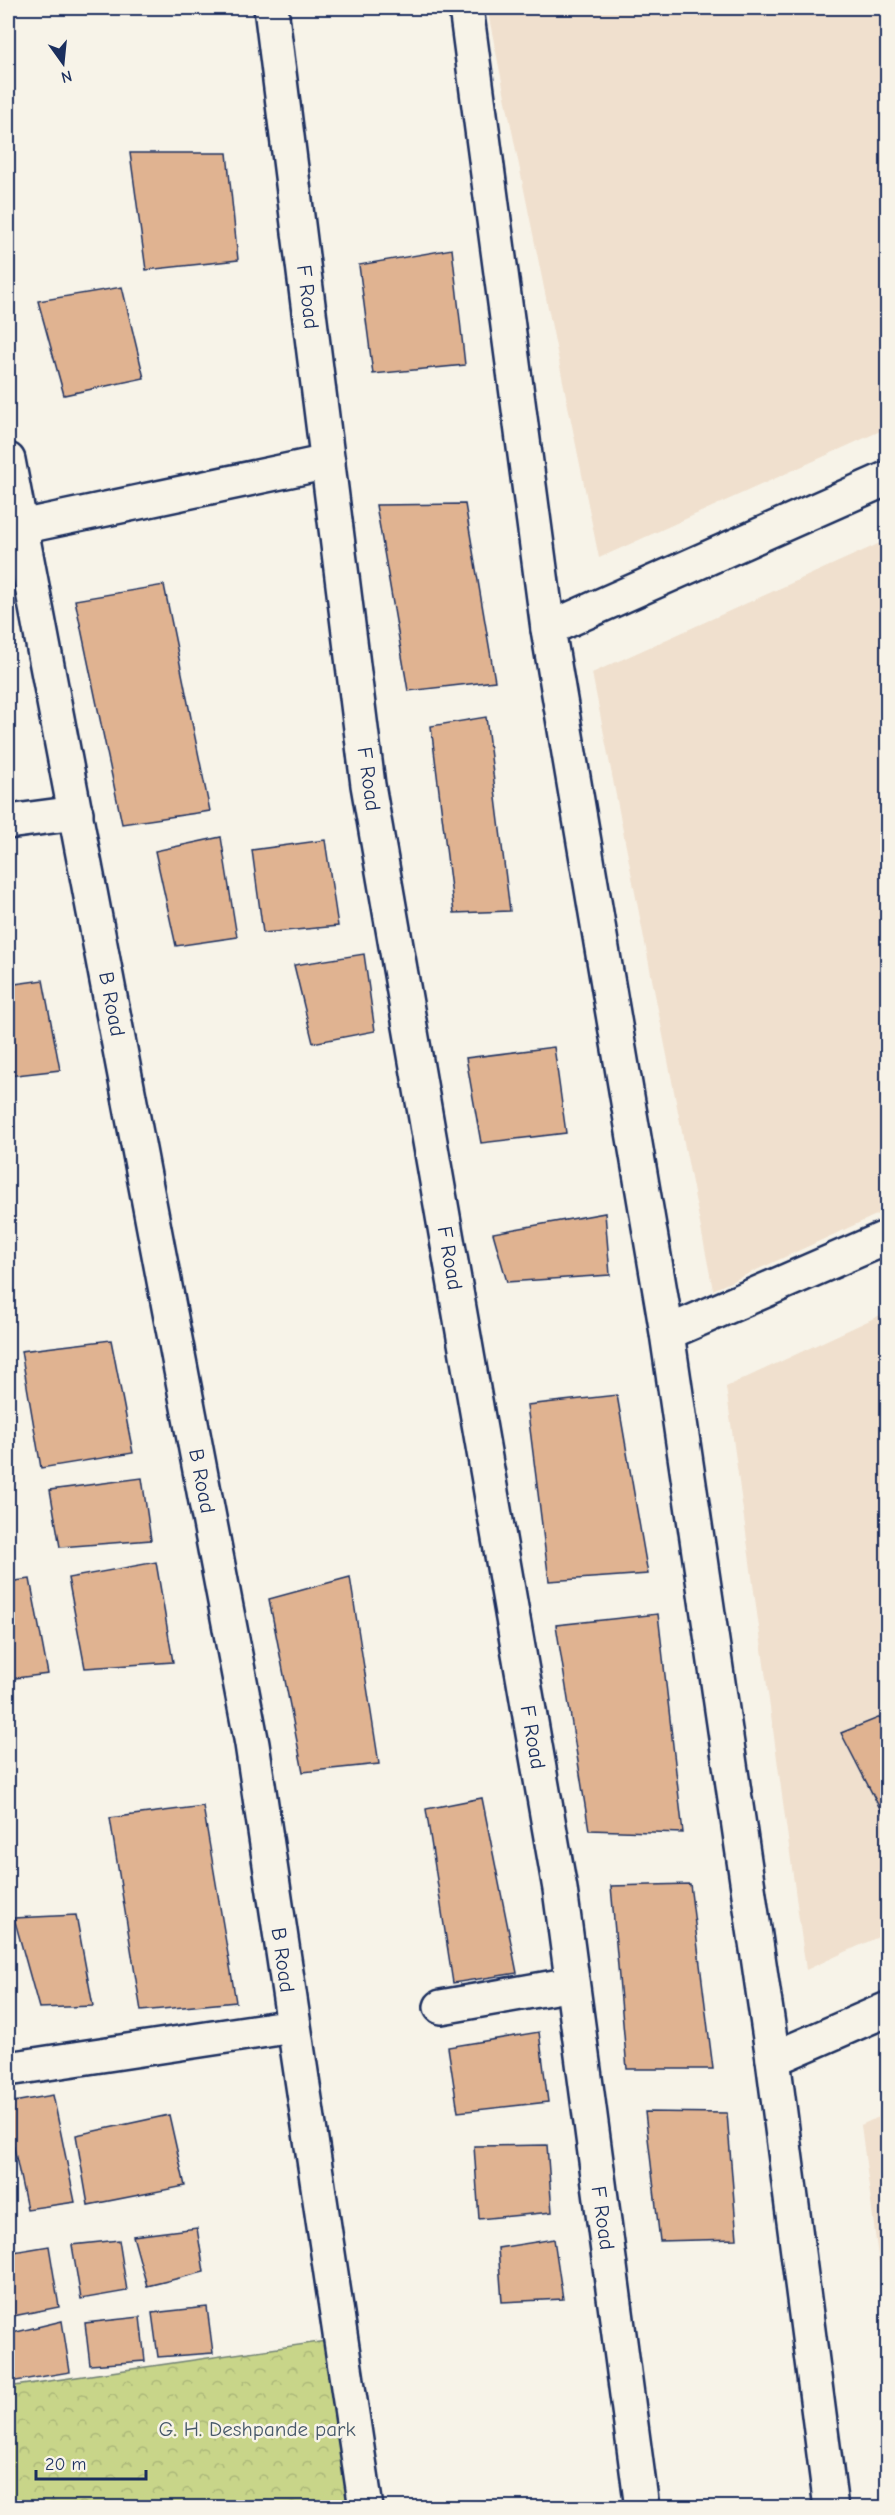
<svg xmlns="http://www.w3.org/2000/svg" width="895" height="2515" viewBox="0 0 895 2515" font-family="'Comic Neue',sans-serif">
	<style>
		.built { fill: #f0e0ce }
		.park { fill: url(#park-crowns); stroke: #728274; stroke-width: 1.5 }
		.building { fill: #e0b391; stroke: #1b2f5e; stroke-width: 1.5 }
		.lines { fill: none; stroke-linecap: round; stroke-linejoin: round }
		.minor-casing { stroke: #1b2f5e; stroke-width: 38 }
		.minor { stroke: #f7f3e8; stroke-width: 33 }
		.labels { text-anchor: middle; stroke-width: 5; stroke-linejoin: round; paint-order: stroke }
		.street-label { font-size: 21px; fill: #1b2f5e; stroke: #f7f3e8 }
		.park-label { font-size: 21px; fill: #465869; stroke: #f7f3e8 }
	</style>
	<defs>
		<pattern id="park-crowns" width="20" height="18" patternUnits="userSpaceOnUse" patternTransform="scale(1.5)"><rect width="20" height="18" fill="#c8d589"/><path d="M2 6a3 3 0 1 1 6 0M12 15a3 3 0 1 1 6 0" fill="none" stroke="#abb779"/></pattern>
	</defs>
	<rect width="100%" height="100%" fill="#f7f3e8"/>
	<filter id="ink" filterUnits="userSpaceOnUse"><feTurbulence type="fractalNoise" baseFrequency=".0167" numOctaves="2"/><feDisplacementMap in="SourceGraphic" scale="12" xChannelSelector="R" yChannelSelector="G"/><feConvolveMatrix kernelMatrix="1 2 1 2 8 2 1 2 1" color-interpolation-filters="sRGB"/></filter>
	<g filter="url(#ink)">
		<g class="built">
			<polygon points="487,8 887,8 887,428 599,558"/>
			<polygon points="887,540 887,1210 713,1290 592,673"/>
			<polygon points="887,1312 887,1933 806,1970 726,1387"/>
			<polygon points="887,2113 887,2326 861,2125"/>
		</g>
		<polygon class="park" points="326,2341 348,2507 8,2507 8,2387"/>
		<g class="building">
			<polygon points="130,153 227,153 238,260 146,270"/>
			<polygon points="452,249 465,365 373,374 359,265"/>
			<polygon points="122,287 144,378 64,395 38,301"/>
			<polygon points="465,504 495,681 408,691 376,505"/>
			<polygon points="164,585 210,811 122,824 75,600"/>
			<polygon points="486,717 510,911 454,913 431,726"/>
			<polygon points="221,837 237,937 176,946 155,851"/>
			<polygon points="325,840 338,926 263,933 252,850"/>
			<polygon points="364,954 375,1031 313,1043 294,965"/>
			<polygon points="43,980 60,1070 8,1076 8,985"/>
			<polygon points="554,1047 566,1133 481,1143 466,1058"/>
			<polygon points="605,1213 610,1275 507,1282 493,1233"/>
			<polygon points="111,1340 133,1453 41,1468 21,1351"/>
			<polygon points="617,1395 648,1574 549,1581 527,1405"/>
			<polygon points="142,1478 151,1540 60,1547 50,1490"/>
			<polygon points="156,1562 173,1662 85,1668 68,1578"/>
			<polygon points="350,1577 379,1764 303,1772 269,1599"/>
			<polygon points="30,1579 48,1674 8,1679 8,1582"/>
			<polygon points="658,1614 683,1833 589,1830 556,1625"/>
			<polygon points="888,1714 888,1824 841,1733"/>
			<polygon points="482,1798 517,1973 453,1983 426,1809"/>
			<polygon points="203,1806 236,2002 141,2011 110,1818"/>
			<polygon points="690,1884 713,2069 627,2069 611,1886"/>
			<polygon points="76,1915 93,2006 39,2008 14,1918"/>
			<polygon points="539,2032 548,2102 458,2112 448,2047"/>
			<polygon points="53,2095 75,2202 27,2209 8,2120 8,2103"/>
			<polygon points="645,2112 727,2113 737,2239 660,2241"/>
			<polygon points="169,2115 185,2186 88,2205 76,2135"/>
			<polygon points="547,2145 552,2212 479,2219 474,2146"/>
			<polygon points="197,2228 204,2272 147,2286 133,2236"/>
			<polygon points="554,2239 563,2299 502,2302 498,2248"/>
			<polygon points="119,2240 127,2291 81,2299 72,2245"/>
			<polygon points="49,2246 59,2307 8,2317 8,2253"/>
			<polygon points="207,2307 213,2353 158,2357 152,2313"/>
			<polygon points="140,2317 145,2361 90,2365 85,2323"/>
			<polygon points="62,2321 70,2372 10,2382 8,2372 8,2334"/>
		</g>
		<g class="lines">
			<g class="minor-casing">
				<g id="minor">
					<polyline points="271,8 368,785 560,1889 642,2508"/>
					<polyline points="466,8 548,629 667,1333 773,2059 831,2508"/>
					<polyline points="8,460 252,1744 366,2508"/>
					<polyline points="21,527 328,462"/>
					<polyline points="548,629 888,478"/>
					<polyline points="8,822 76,813"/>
					<polyline points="667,1333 888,1237"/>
					<polyline points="441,2007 572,1984"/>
					<polyline points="773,2059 888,2009"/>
					<polyline points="8,2069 293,2026"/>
				</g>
			</g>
			<use href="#minor" class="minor"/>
		</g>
	</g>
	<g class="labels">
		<g class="street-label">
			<text transform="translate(308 297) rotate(83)" y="7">F Road</text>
			<text transform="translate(369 779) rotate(82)" y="7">F Road</text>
			<text transform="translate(112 1004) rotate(79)" y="7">B Road</text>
			<text transform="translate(450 1258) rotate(80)" y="7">F Road</text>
			<text transform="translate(202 1481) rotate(79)" y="7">B Road</text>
			<text transform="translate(533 1737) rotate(80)" y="7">F Road</text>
			<text transform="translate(283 1960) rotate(82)" y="7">B Road</text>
			<text transform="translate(603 2218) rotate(82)" y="7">F Road</text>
		</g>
		<g class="park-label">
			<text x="257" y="2436">G. H. Deshpande park</text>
		</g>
	</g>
	<rect width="895" height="2515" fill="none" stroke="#f7f3e8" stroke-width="30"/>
	<rect x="15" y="15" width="865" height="2485" fill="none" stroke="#1b2f5e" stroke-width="2" filter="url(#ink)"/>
	<g transform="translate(63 63) rotate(165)" stroke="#f7f3e8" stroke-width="4.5" paint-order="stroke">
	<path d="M0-4.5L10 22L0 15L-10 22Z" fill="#1b2f5e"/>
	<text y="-9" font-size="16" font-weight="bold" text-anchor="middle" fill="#1b2f5e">N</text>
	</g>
	<path d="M36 2470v9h110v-9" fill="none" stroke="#1b2f5e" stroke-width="3"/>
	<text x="45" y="2470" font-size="18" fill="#1b2f5e" stroke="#f7f3e8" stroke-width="4.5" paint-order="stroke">20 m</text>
</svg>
